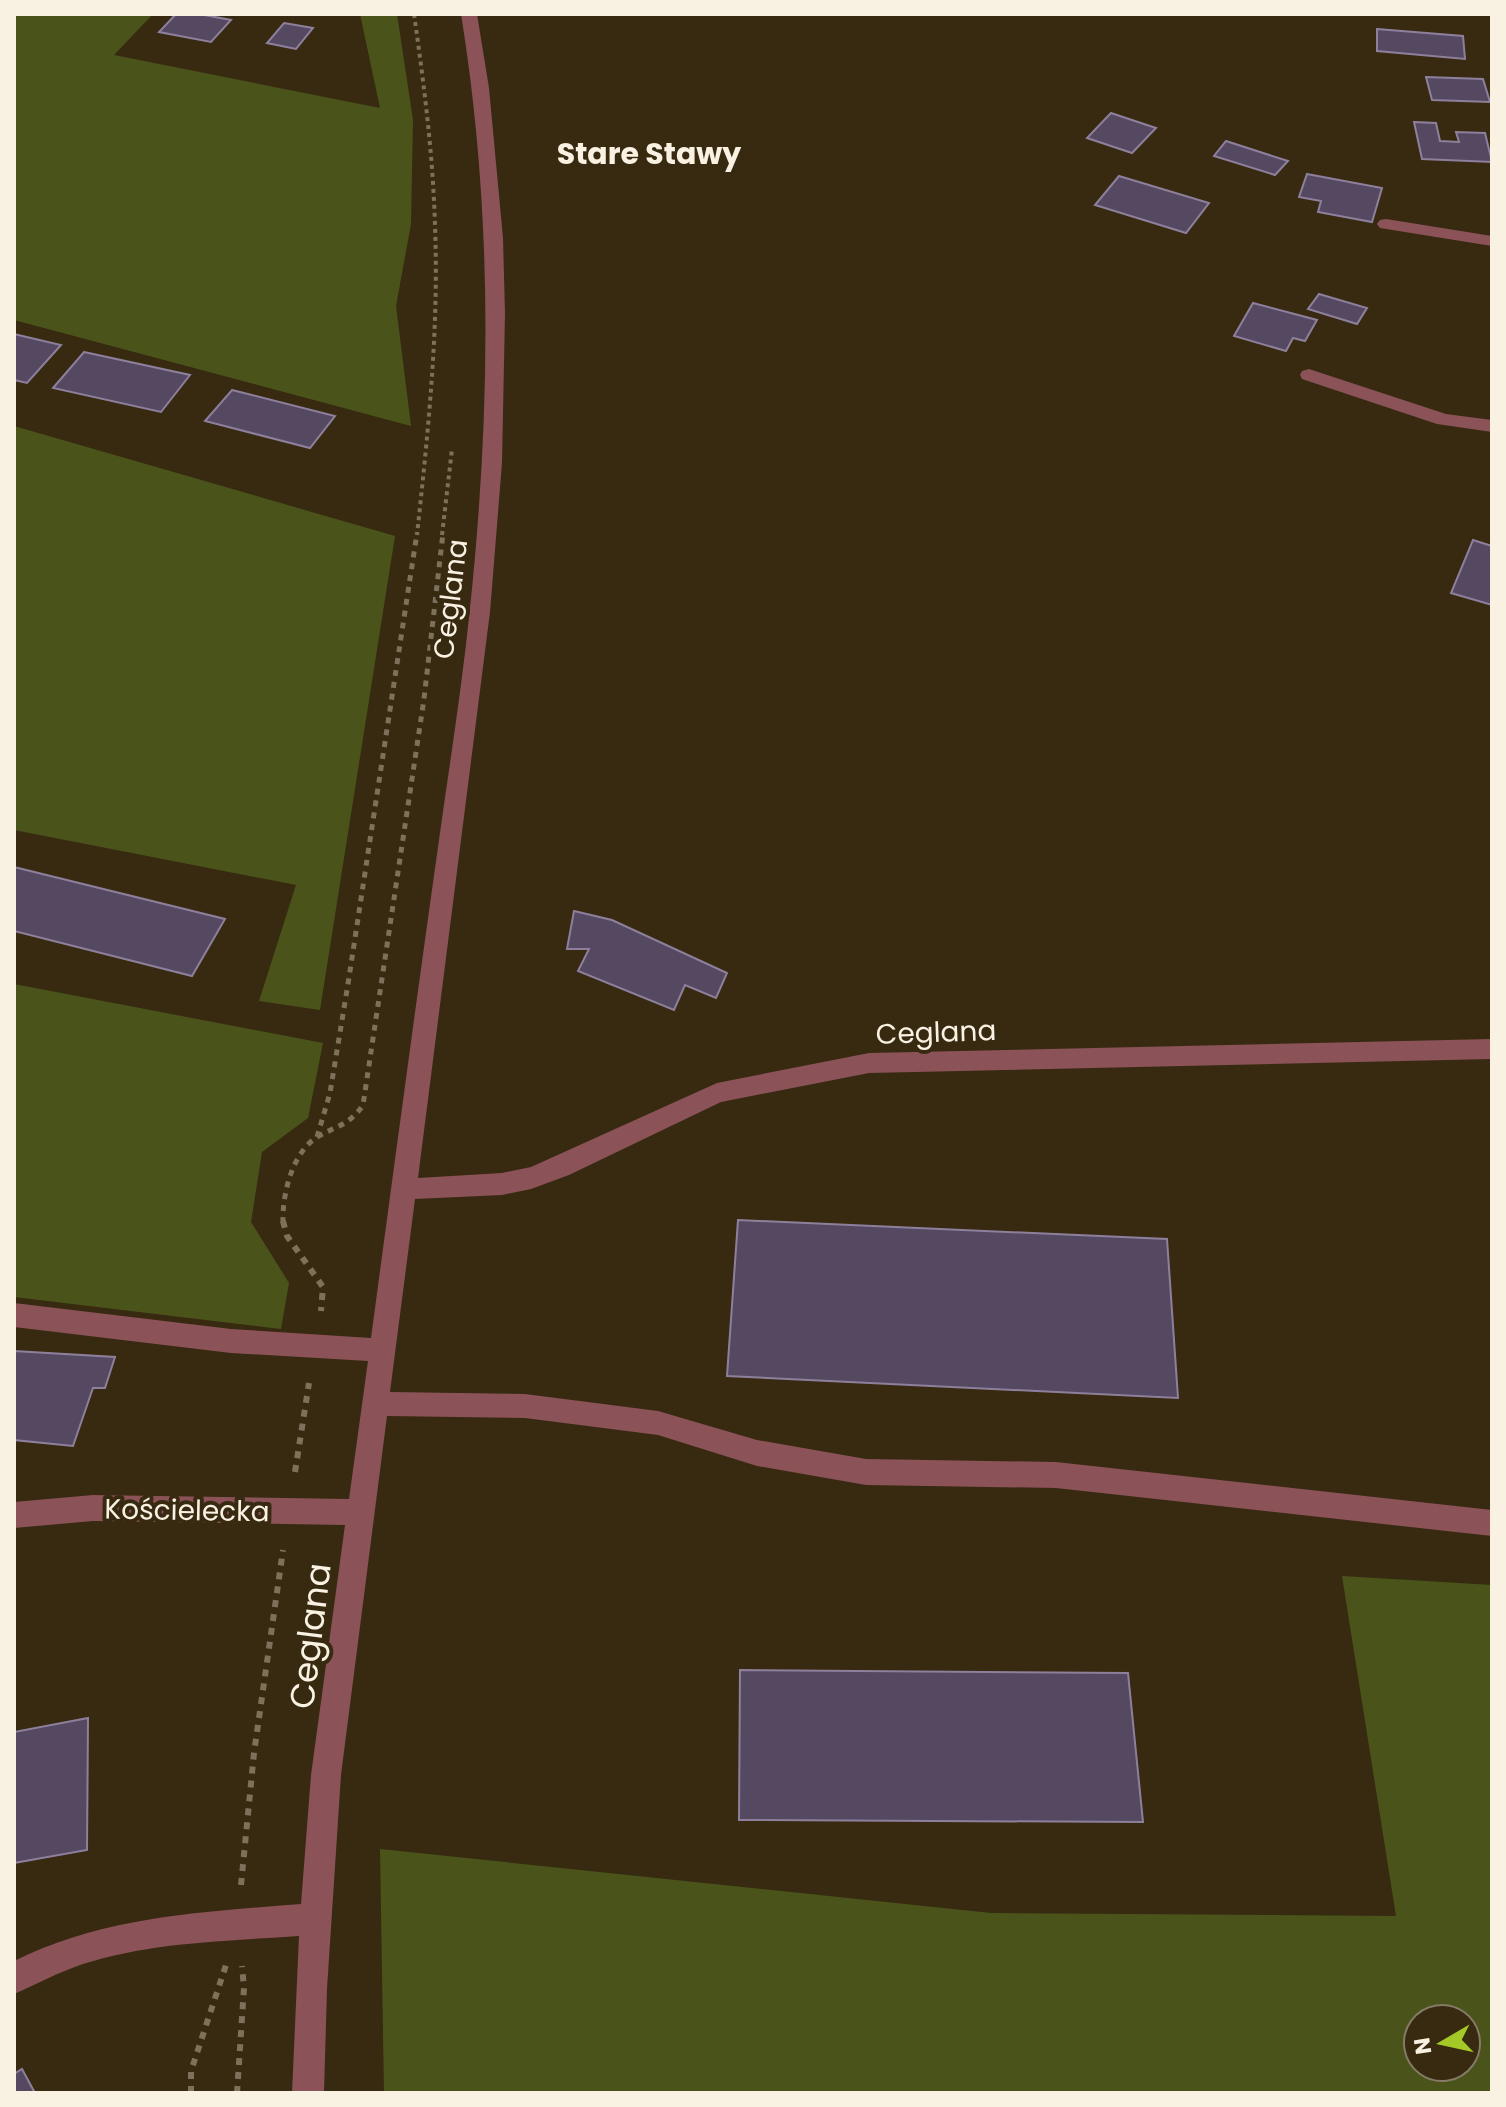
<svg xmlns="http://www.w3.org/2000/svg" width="1506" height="2107" viewBox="0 0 1506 2107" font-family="Poppins,sans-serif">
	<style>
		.green { fill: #4a541a; fill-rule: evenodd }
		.building { fill: #554861; stroke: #8e809c; stroke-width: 2 }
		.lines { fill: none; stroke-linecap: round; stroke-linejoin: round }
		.path-far2 { stroke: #7d715c; stroke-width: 4; stroke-dasharray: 4 4; stroke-linecap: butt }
		.path-far1 { stroke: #7d715c; stroke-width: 5; stroke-dasharray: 6 6; stroke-linecap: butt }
		.path { stroke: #7d715c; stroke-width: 6; stroke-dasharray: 7 7; stroke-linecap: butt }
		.minor { fill: #8b5258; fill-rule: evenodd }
		.labels { text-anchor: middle; stroke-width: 8; stroke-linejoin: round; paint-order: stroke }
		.street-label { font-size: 28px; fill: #f9f1e2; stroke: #372a11 }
		.far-district-label { font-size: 30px; font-weight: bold; fill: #f9f1e2; stroke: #372a11 }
		.near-street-label { font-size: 34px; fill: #f9f1e2; stroke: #372a11 }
	</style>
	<rect width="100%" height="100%" fill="#372a11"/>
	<g class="green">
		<polygon points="14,14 153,14 114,55 380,108 360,14 397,14 413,120 411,224 396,306 411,426 14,320"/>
		<polygon points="14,426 395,536 320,1010 259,1001 296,885 14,830"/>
		<polygon points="14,984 323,1043 308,1118 262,1152 251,1222 289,1283 281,1329 14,1297"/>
		<path d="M1342 1576 1492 1585V2093H384L380 1849 991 1913 1396 1916ZM1466 2019V2067H1418V2019Z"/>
	</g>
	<g class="building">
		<polygon points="176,14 199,14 231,20 211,42 159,32"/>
		<polygon points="284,23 313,28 296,49 267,43"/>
		<polygon points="1377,29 1463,36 1465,59 1377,51"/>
		<polygon points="1426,77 1483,79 1490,102 1432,100"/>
		<polygon points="1111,113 1156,128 1132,153 1087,138"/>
		<polygon points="1414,122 1436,123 1440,141 1459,142 1456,132 1485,133 1492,162 1422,159"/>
		<polygon points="1226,141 1288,161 1275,175 1214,156"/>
		<polygon points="1307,174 1382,188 1372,222 1318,212 1321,201 1299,197"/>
		<polygon points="1119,176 1209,203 1186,233 1095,205"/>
		<polygon points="1319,294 1367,308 1357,324 1308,309"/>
		<polygon points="1253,303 1317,320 1305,341 1293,338 1286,351 1234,336"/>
		<polygon points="14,334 61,345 27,383 14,380"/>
		<polygon points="84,352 190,375 161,412 53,388"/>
		<polygon points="232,390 335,416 310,448 205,421"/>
		<polygon points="1473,540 1492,546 1492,605 1451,593"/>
		<polygon points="14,867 225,919 192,976 14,931"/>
		<polygon points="574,911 612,920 727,973 716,998 685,985 674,1010 578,971 589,949 567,949"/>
		<polygon points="738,1220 1167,1239 1178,1398 727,1376"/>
		<polygon points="14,1351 115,1357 105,1388 93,1388 73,1446 14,1440"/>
		<polygon points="740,1670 1128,1673 1143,1822 739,1820"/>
		<polygon points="88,1718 87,1850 14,1863 14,1732"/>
		<polygon points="22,2069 35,2093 14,2093 14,2074"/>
	</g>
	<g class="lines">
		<g class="path-far2">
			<path d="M414 14C424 85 433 154 435 226 439 329 428 433 417 535"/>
			<polyline points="442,535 452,449"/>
		</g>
		<g class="path-far1">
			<polyline points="317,1137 330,1093 348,984 417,533"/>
			<path d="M283 1223C282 1195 292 1153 317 1137 336 1126 350 1125 363 1105L424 699 443 533"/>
		</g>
		<g class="path">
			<polyline points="283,1221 287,1236 323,1287 321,1311"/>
			<polyline points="295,1472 309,1383"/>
			<polyline points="241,1885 254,1753 283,1550"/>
			<polyline points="191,2093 191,2071 226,1965"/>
			<polyline points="237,2093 244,1988 242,1966"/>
		</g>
		<g class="minor">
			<path d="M461 14H477L489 88 503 238 505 313 502 463 490 612 418 1178 502 1173 531 1167 717 1083 869 1053 1492 1039V1059L869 1073 721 1102 569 1175 531 1189 502 1195 415 1199 390 1392 525 1394 658 1411 757 1440 866 1459 1056 1462 1492 1510V1536L1056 1488 866 1485 757 1466 658 1435 525 1418 387 1416 341 1775 327 1989 324 2093H292L299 1936C227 1941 152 1942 83 1964 59 1972 37 1984 14 1994V1961C105 1916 202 1912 301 1904L311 1775 345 1525 93 1521 14 1528V1502L93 1495 349 1499 368 1361 231 1353 14 1327V1303L231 1329 371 1338C393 1174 415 1010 438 847 449 767 462 688 470 608 491 409 493 212 461 14Z"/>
			<polygon points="1386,219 1492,236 1492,246 1380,228 1377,224 1380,220"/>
			<polygon points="1309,369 1446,414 1492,420 1492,432 1437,424 1302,379 1300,375 1302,371"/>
		</g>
	</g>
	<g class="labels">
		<g class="street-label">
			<text transform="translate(450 599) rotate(-83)" y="10">Ceglana</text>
			<text transform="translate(936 1032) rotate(-2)" y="10">Ceglana</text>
			<text transform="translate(187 1510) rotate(1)" y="10">Kościelecka</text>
		</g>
		<g class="far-district-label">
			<text x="649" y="164">Stare Stawy</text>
		</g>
		<g class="near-street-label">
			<text transform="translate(310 1636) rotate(-83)" y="12">Ceglana</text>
		</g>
	</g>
	<rect width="1506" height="2107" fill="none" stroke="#f9f1e2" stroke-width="32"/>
	<g transform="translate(1442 2043) rotate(261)"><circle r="38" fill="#372a11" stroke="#857a65" stroke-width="2"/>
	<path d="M0-6L14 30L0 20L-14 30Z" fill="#a4c825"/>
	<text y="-12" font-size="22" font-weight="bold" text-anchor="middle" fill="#f9f1e2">N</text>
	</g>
</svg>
